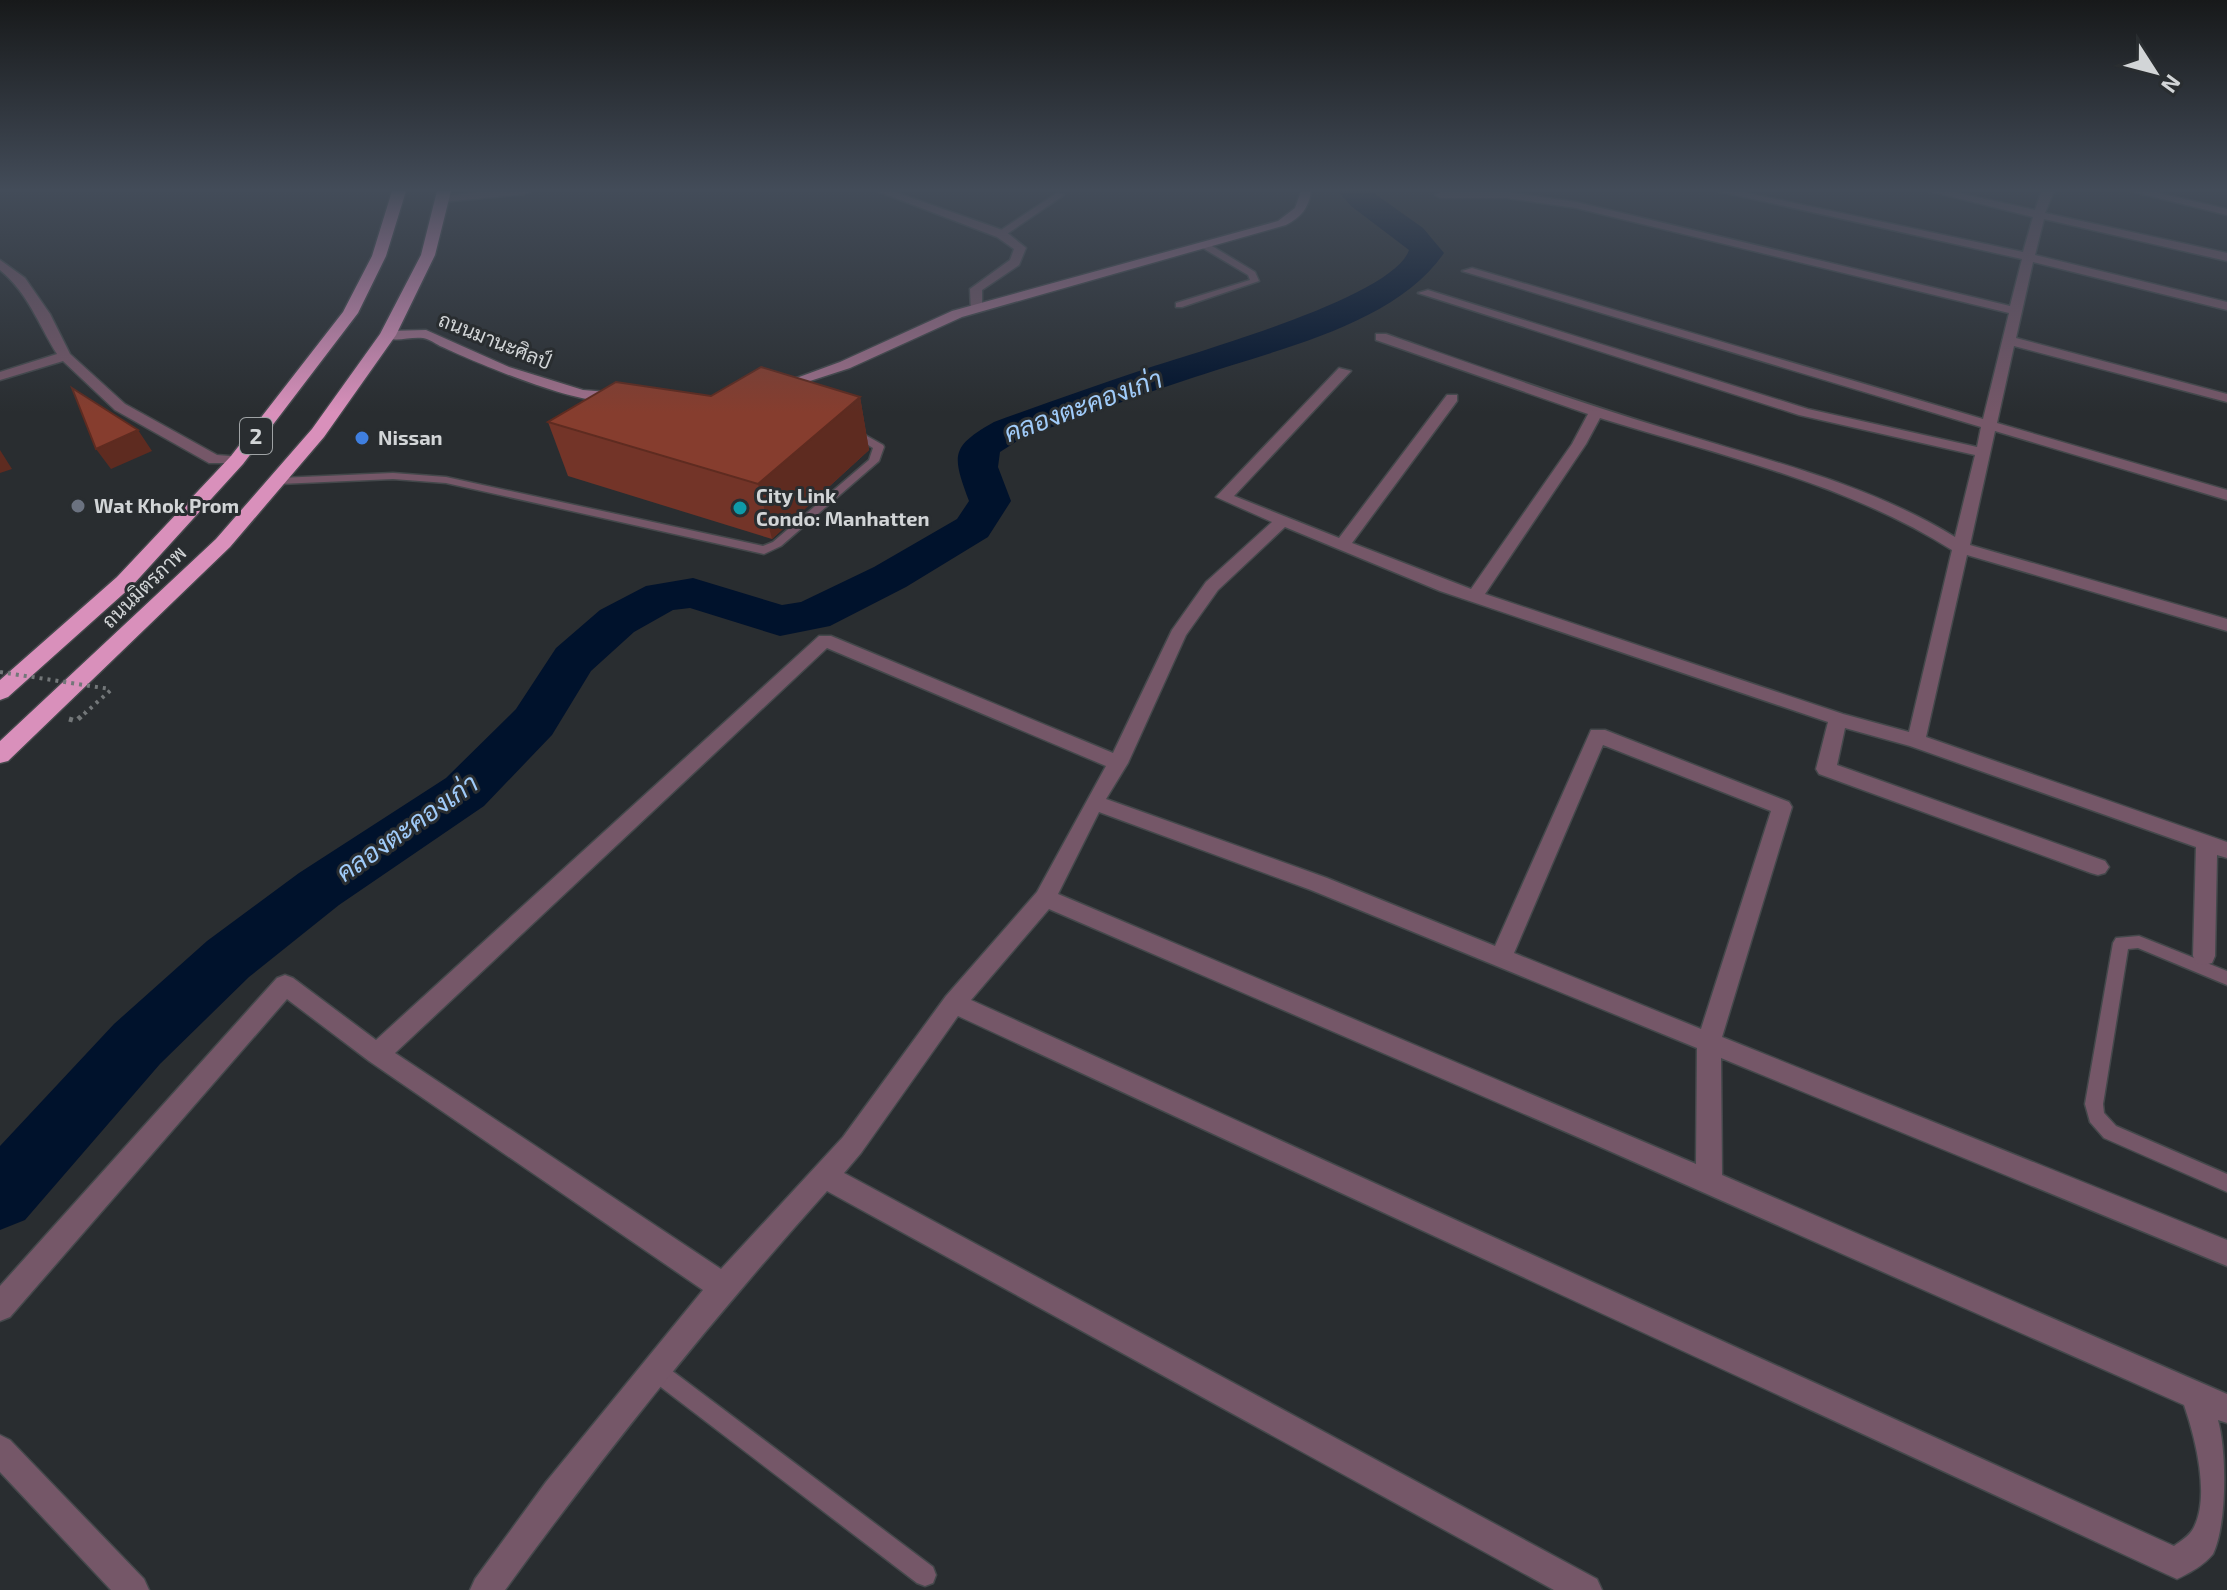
<svg xmlns="http://www.w3.org/2000/svg" width="2227" height="1590" viewBox="0 0 2227 1590" font-family="'Exo 2',Sarabun,sans-serif">
	<style>
		.lines { fill: none; stroke-linecap: round; stroke-linejoin: round }
		.river { fill: #00122c; fill-rule: evenodd }
		.lane-casing { stroke: #44484b; stroke-width: 3 }
		.street-casing { stroke: #44484b; stroke-width: 3 }
		.secondary-casing { stroke: #44484b; stroke-width: 3 }
		.highway-casing { stroke: #44484b; stroke-width: 3 }
		.path-far1 { stroke: #737779; stroke-width: 4; stroke-dasharray: 3 5; stroke-linecap: butt }
		.path { stroke: #737779; stroke-width: 5; stroke-dasharray: 4 6; stroke-linecap: butt }
		.lane { fill: #755768; fill-rule: evenodd }
		.street { fill: #755768; fill-rule: evenodd }
		.secondary { fill: #9e6f8a; fill-rule: evenodd }
		.highway { fill: #d990bb; fill-rule: evenodd }
		.path-bridge { stroke: #737779; stroke-width: 4; stroke-dasharray: 3 5; stroke-linecap: butt }
		.wall { fill: #733428 }
		.shaded-wall { fill: #5e2b20 }
		.building { fill: #863d2e; stroke: #5e2b20; stroke-width: 2 }
		.shop-dot { fill: #3f7fe0; stroke: #292d30; stroke-width: 3 }
		.worship-dot { fill: #6b7280; stroke: #292d30; stroke-width: 3 }
		.culture-dot { fill: #0f9aa8; stroke: #292d30; stroke-width: 3 }
		.labels { text-anchor: middle; stroke-width: 6; stroke-linejoin: round; paint-order: stroke }
		.far-street-label { font-size: 20px; fill: #d2d5d7; stroke: #292d30 }
		.far-poi-label { font-size: 20px; font-weight: bold; fill: #d2d5d7; stroke: #292d30; text-anchor: start }
		.shield { fill: #292d30; stroke: #9fa3a5; stroke-width: 2 }
		.shield-label { font-size: 22px; font-weight: bold; fill: #d2d5d7 }
		.water-label { font-size: 26px; font-style: italic; fill: #a0cbf9; stroke: #292d30 }
	</style>
	<rect width="100%" height="100%" fill="#292d30"/>
	<g class="lines">
		<path class="river" d="M1338 191H1371L1423 228 1444 253C1395 325 1274 350 1195 377 1137 396 1080 417 1022 438L1000 452 998 467 1011 501 988 537 906 587 830 626 780 636 690 608 673 610 634 632 591 671 552 735 484 806 339 905 249 977 160 1064 25 1220 0 1230V1146L114 1024 207 941 299 873 446 778 516 709 556 648 600 610 646 586 693 578 782 605 801 602 874 567 957 519 969 501C952 455 950 447 994 422 1044 404 1094 386 1145 369 1196 352 1394 297 1409 250L1351 206Z"/>
		<g class="lane-casing">
			<g id="lane">
				<polygon points="1057,193 1064,195 1004,236 998,236 998,232"/>
				<polygon points="1201,243 1207,243 1255,272 1259,281 1182,307 1176,307 1176,303 1250,280 1248,275 1201,247"/>
				<polygon points="851,427 883,445 884,447 879,461 781,546 764,554 446,483 393,479 279,484 274,481 279,478 393,473 446,477 763,546 773,542 869,460 873,448 847,432 847,428"/>
				<polygon points="2139,936 2227,971 2227,985 2138,948 2128,949 2103,1104 2104,1113 2116,1126 2227,1174 2227,1192 2104,1138 2090,1122 2085,1104 2113,943 2116,938"/>
				<polygon points="656,1361 663,1364 933,1567 936,1575 933,1583 925,1586 917,1583 649,1378 646,1371 649,1364"/>
			</g>
		</g>
		<g class="street-casing">
			<g id="street">
				<polygon points="492,191 531,191 525,194 443,202 437,199 443,196"/>
				<polygon points="877,191 892,191 1005,231 1026,248 1019,265 982,290 982,309 971,312 970,289 1010,260 1014,249 997,237"/>
				<path d="M1717 191H1738L2023 252 2033 217 1929 191H1949L2035 210 2041 192 2054 191 2045 213 2227 253V261L2044 219 2035 255 2227 302V310L2033 262 2016 338 2227 394V402L2014 346 1997 423 2227 490V500L1995 431 1970 545 2227 619V631L1967 555 1926 737 2227 842V858L2217 855 2215 956 2212 963 2204 965 2196 963 2193 956 2196 847 1910 746 1845 728 1837 765 2105 861 2109 867 2105 873 2098 875 2091 873 1819 774 1816 769 1828 722 1440 591 1285 527 1218 590 1186 635 1128 763 1106 799 1327 878 1495 946 1591 730H1605L1789 802 1792 807 1722 1037 2227 1240V1266L1721 1058 1722 1175 2227 1394V1423L2218 1420C2227 1453 2227 1524 2213 1554 2204 1565 2190 1573 2177 1579L2166 1574 958 1016 861 1153 844 1173 1597 1579 1602 1590H1554L827 1191C713 1318 606 1451 505 1590H470L475 1579 546 1482 703 1290 369 1061 287 999 10 1317 0 1321V1286L277 978 285 975 293 978 376 1040 819 636H831L1113 753 1172 630 1206 582 1272 522 1216 497 1339 368 1351 371 1234 496 1339 538 1447 395H1457V401L1352 543 1471 589 1572 444 1588 414 1376 340V334H1386C1480 367 1574 401 1670 430 1766 460 1869 484 1955 537L1975 455 1799 415 1418 293 1428 290 1808 409 1977 447 1981 427 1462 271 1472 268 1983 419 2009 313 1576 208 1507 198H1441L1435 195 1441 192H1507L1576 202 2010 306 2022 259ZM1600 418C1719 455 1846 483 1952 550L1909 732 1843 714 1485 594 1586 444ZM827 648 1106 766 1037 892 946 996 843 1137 721 1269 395 1053ZM1603 745 1771 811 1701 1029 1514 953ZM1099 812 1311 890 1697 1048 1696 1164 1058 894ZM1049 909 1587 1141 2184 1405C2195 1437 2211 1497 2193 1529 2189 1536 2181 1541 2174 1546L971 1000Z"/>
				<polygon points="2130,191 2150,191 2227,209 2227,215"/>
				<path d="M0 260 25 278 50 314 70 354 125 404 217 455 242 457V463H209L115 410 63 361 0 380V372L57 354C38 324 29 294 0 270Z"/>
				<polygon points="0,1435 10,1440 144,1579 149,1590 111,1590 0,1472"/>
			</g>
		</g>
		<g class="secondary-casing">
			<g id="secondary">
				<path d="M1301 191H1311C1309 208 1301 217 1286 225L962 317 850 368 779 391 772 387 840 362 952 311 1278 221 1295 208Z"/>
				<path d="M426 330 509 367 583 390 620 393 627 397C601 418 471 360 440 346 435 343 429 339 423 338 409 336 393 344 381 335L388 331Z"/>
			</g>
		</g>
		<g class="highway-casing">
			<g id="highway">
				<polygon points="392,191 406,191 386,256 358,313 243,464 131,587 8,697 0,700 0,680 117,577 231,456 343,312 372,256"/>
				<polygon points="437,191 451,191 435,255 396,335 324,437 230,547 8,761 0,763 0,741 216,539 312,429 380,334 421,255"/>
			</g>
		</g>
		<polyline class="path-far1" points="84,714 112,689"/>
		<polyline class="path" points="69,719 76,721 86,712"/>
		<use href="#lane" class="lane"/>
		<use href="#street" class="street"/>
		<use href="#secondary" class="secondary"/>
		<use href="#highway" class="highway"/>
		<polyline class="path-bridge" points="0,672 110,689"/>
	</g>
	<polygon class="wall" points="711,396 860,397 869,450 772,539 568,476 548,422"/>
	<g class="shaded-wall">
		<polygon points="860,397 869,450 772,539 758,484"/>
		<polygon points="138,430 152,451 111,469 96,449"/>
		<polygon points="0,450 12,469 0,473"/>
	</g>
	<g class="building">
		<polygon points="761,367 860,397 758,484 548,422 616,382 711,396"/>
		<polygon points="72,388 138,430 96,449"/>
	</g>
	<linearGradient id="sky" x2="0" y2="1"><stop stop-color="#17191a"/><stop offset="0.46" stop-color="#434c59"/><stop offset="1" stop-color="#434c59" stop-opacity="0"/></linearGradient>
	<rect width="2227" height="413" fill="url(#sky)"/>
	<circle class="shop-dot" cx="362" cy="438" r="8"/>
	<circle class="worship-dot" cx="78" cy="506" r="8"/>
	<circle class="culture-dot" cx="740" cy="508" r="8"/>
	<g class="labels">
		<g class="far-street-label">
			<text transform="translate(495 341) rotate(22)" y="7">ถนนมานะศิลป์</text>
			<text transform="translate(144 587) rotate(-44)" y="7">ถนนมิตรภาพ</text>
		</g>
		<g class="far-poi-label">
			<text x="378" y="445">Nissan</text>
			<text x="756" y="503">City Link<tspan x="756" dy="23">Condo: Manhatten</tspan></text>
			<text x="94" y="513">Wat Khok Prom</text>
		</g>
		<rect class="shield" x="240" y="418" width="32" height="36" rx="6"/>
		<g class="shield-label">
			<text x="256" y="444">2</text>
		</g>
		<g class="water-label">
			<text transform="translate(1083 406) rotate(-20)" y="9">คลองตะคองเก่า</text>
			<text transform="translate(407 828) rotate(-35)" y="9">คลองตะคองเก่า</text>
		</g>
	</g>
	<g transform="translate(2155 72) rotate(126)" stroke="#292d30" stroke-width="6" paint-order="stroke">
	<path d="M0-6L14 30L0 20L-14 30Z" fill="#d2d5d7"/>
	<text y="-12" font-size="22" font-weight="bold" text-anchor="middle" fill="#d2d5d7">N</text>
	</g>
</svg>
